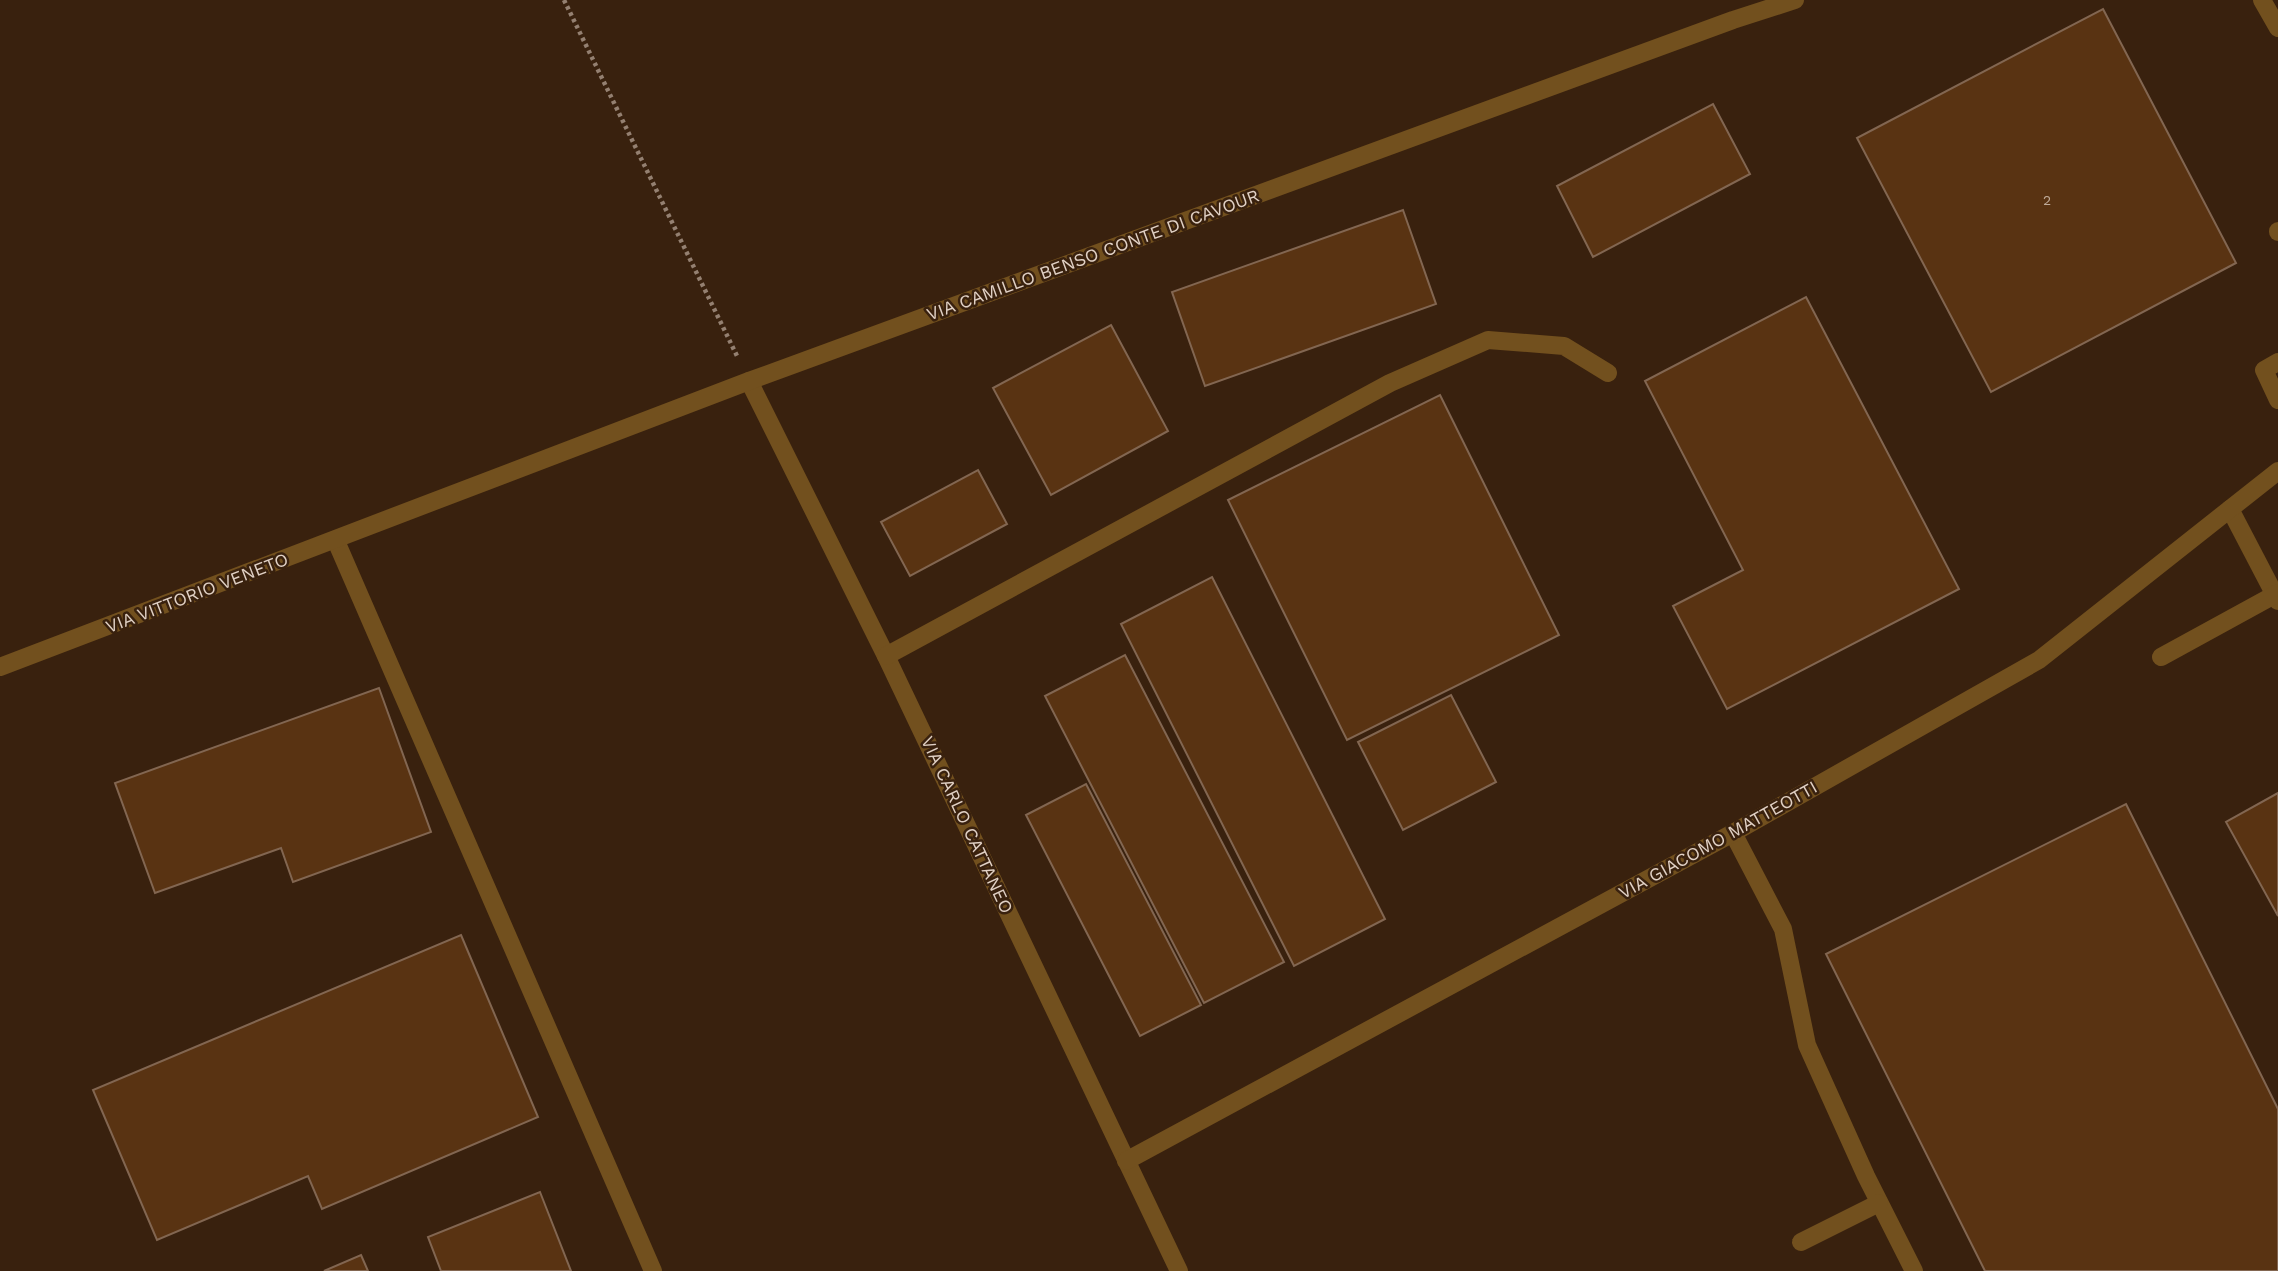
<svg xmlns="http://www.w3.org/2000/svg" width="2278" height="1271" viewBox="0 0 2278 1271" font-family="'Work Sans',sans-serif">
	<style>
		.building { fill: #593312; stroke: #826651; stroke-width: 2 }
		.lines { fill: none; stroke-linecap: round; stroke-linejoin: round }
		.path { stroke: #948071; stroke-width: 4.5; stroke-dasharray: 3.5 3.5; stroke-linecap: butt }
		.minor { stroke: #72501e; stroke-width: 18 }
		.labels { text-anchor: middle; stroke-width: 5; stroke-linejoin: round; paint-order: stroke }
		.number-label { font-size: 14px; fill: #bfaa98 }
		.street-label { font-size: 18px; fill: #e1d1c5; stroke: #39210e }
	</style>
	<rect width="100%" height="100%" fill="#39210e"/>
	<g class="building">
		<polygon points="2103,9 2236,263 1991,392 1857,138"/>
		<polygon points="1713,104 1750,174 1593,257 1557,186"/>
		<polygon points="1403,210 1436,304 1205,386 1172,292"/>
		<polygon points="1806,297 1959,589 1727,709 1673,606 1743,570 1645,381"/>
		<polygon points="1111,325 1168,431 1051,495 993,388"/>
		<polygon points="1440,395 1559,635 1347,740 1228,500"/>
		<polygon points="978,470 1007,524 910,576 881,522"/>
		<polygon points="1212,577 1385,919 1294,966 1121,624"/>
		<polygon points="1125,655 1284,962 1204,1003 1045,696"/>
		<polygon points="379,688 431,832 293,882 281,848 155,893 115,783"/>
		<polygon points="1451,695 1496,782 1403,830 1358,742"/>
		<polygon points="1086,784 1201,1005 1140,1036 1026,815"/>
		<polygon points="2278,793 2278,916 2226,822"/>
		<polygon points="2126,804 2278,1109 2278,1271 1985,1271 1826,954"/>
		<polygon points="461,935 538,1117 322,1209 308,1176 157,1240 93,1090"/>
		<polygon points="540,1192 571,1271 441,1271 428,1237"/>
		<polygon points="361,1255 368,1271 324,1271"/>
	</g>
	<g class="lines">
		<polyline class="path" points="564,0 738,358"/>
		<g class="minor">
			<polyline points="2262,0 2278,28"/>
			<polyline points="2278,231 2278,232"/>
			<polyline points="2278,362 2264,370 2278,400"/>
			<polyline points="749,381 886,656 1179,1271"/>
			<polyline points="2230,509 2278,601"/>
			<polyline points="336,541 653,1271"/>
			<polyline points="886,656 1390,383 1488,340 1564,346 1608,373"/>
			<polyline points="2161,657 2278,593"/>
			<polyline points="0,667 749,381 1733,20 1795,0"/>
			<polyline points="1733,833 1783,929 1807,1045 1866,1176 1914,1271"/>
			<polyline points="1126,1161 1733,833 2039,660 2278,471"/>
			<polyline points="1801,1242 1879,1203"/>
		</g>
	</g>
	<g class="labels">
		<g class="number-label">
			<text x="2047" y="205">2</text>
		</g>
		<g class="street-label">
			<text transform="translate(1093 255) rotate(-20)" y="6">VIA CAMILLO BENSO CONTE DI CAVOUR</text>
			<text transform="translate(197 593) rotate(-21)" y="6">VIA VITTORIO VENETO</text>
			<text transform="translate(967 825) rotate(65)" y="6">VIA CARLO CATTANEO</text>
			<text transform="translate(1718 840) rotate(-29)" y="6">VIA GIACOMO MATTEOTTI</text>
		</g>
	</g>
</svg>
